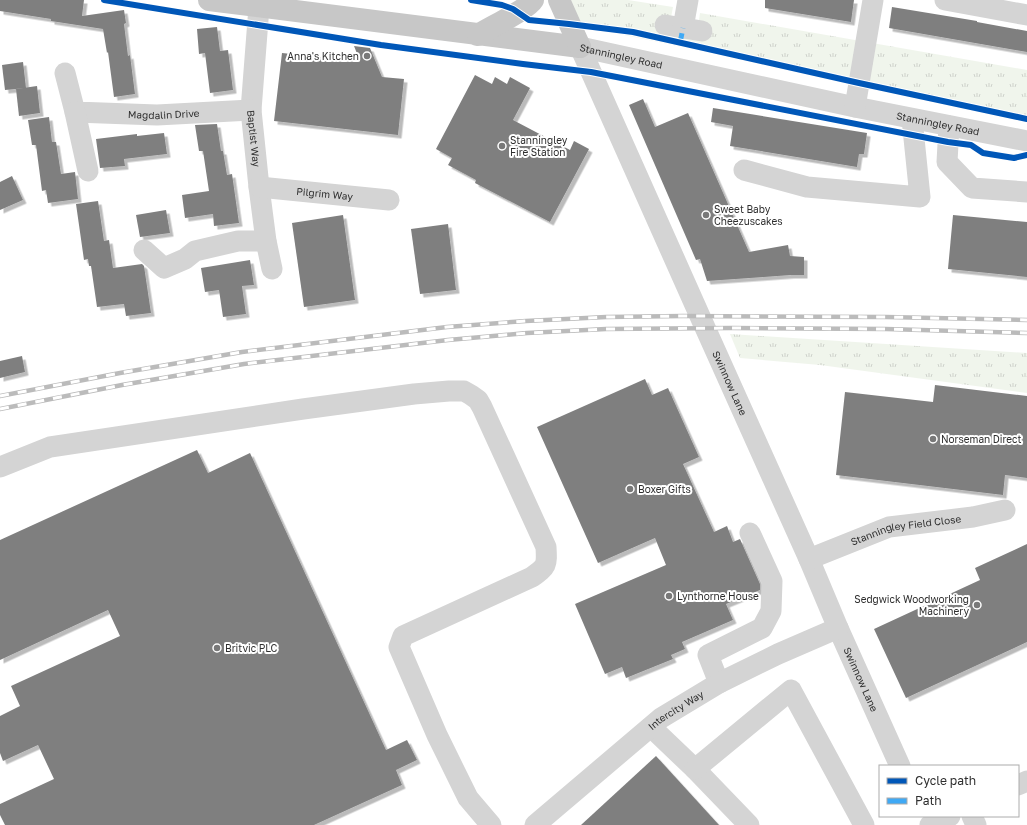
<svg xmlns="http://www.w3.org/2000/svg" width="1027" height="825" viewBox="0 0 1027 825" font-family="'Golos Text',sans-serif">
	<style>
		.grass { fill: url(#grass-tufts) }
		.building { fill: #7f7f7f; filter: url(#shadow) }
		.lines { fill: none; stroke-linecap: round; stroke-linejoin: round }
		.minor { stroke: #d4d4d4; stroke-width: 21 }
		.major { stroke: #c7c7c7; stroke-width: 22 }
		.rail-casing { stroke: #bbb; stroke-width: 4.5 }
		.rail { stroke: #fff; stroke-width: 3; stroke-dasharray: 9; stroke-linecap: butt }
		.quiet { stroke: #3fa9f5; stroke-width: 5; stroke-dasharray: 10 5; stroke-linecap: butt }
		.cycleway-casing { stroke: #fff; stroke-width: 8 }
		.cycleway { stroke: #0057b8; stroke-width: 6 }
		.poi-dot { fill: #787878; stroke: #fff; stroke-width: 1.5 }
		.labels { text-anchor: middle; stroke-width: 4; stroke-linejoin: round; paint-order: stroke }
		.poi-label { font-size: 10px; fill: #2f2f2f; stroke: #fff; text-anchor: start }
		.street-label { font-size: 10px; fill: #2f2f2f; stroke: #fff }
	</style>
	<defs>
		<pattern id="grass-tufts" width="24" height="20" patternUnits="userSpaceOnUse"><rect width="24" height="20" fill="#f0f5ec"/><path d="M3 7l-1-3M5 7V3M7 7l1-3M15 17l-1-3M17 17v-4M19 17l1-3" fill="none" stroke="#ced2cb"/></pattern>
		<filter id="shadow"><feDropShadow dx="3.5" dy="3.5" stdDeviation="0" flood-color="#0004"/></filter>
	</defs>
	<rect width="100%" height="100%" fill="#fff"/>
	<g class="grass">
		<polygon points="559,0 628,0 673,7 669,28 697,34 700,13 1027,70 1027,116 859,83 570,24"/>
		<polygon points="730,334 1027,353 1027,393 820,365 740,358"/>
	</g>
	<g class="building">
		<polygon points="0,0 84,0 82,16 124,10 126,23 124,24 128,56 130,55 135,94 114,97 108,52 107,53 103,29 51,21 51,19 0,11"/>
		<polygon points="765,0 854,0 851,22 765,8"/>
		<polygon points="892,7 977,21 977,22 1027,31 1027,52 889,28"/>
		<polygon points="217,27 220,51 228,50 233,90 210,93 205,53 199,54 197,29"/>
		<polygon points="354,46 370,48 382,77 404,79 398,135 274,121 282,53 360,61"/>
		<polygon points="23,62 26,88 5,90 2,65"/>
		<polygon points="475,75 492,84 495,77 507,84 510,77 530,88 513,120 570,150 574,141 589,149 550,222 475,183 476,180 448,165 452,158 436,149"/>
		<polygon points="37,86 40,113 19,116 16,89"/>
		<polygon points="643,99 655,127 688,113 749,252 788,245 790,256 804,257 804,275 791,275 707,281 700,259 696,260 629,105"/>
		<polygon points="713,108 867,133 864,154 859,154 857,167 730,146 733,126 711,122"/>
		<polygon points="49,117 52,142 56,142 61,174 75,172 78,199 48,203 46,190 42,191 36,145 32,145 28,120"/>
		<polygon points="217,124 221,151 223,151 227,175 232,174 239,223 214,226 213,214 185,218 182,195 209,191 203,151 199,151 195,125"/>
		<polygon points="164,133 167,154 124,159 125,166 100,168 96,139 137,134 137,136"/>
		<polygon points="12,176 23,200 0,210 0,182"/>
		<polygon points="98,201 104,241 109,240 113,268 142,264 144,266 151,313 126,316 124,304 97,307 91,266 89,266 88,259 84,260 76,204"/>
		<polygon points="166,210 170,233 140,237 136,215"/>
		<polygon points="343,215 355,300 304,307 292,223"/>
		<polygon points="953,215 1027,222 1027,277 948,269"/>
		<polygon points="448,224 456,290 420,294 411,229"/>
		<polygon points="250,260 254,285 242,286 246,314 223,317 219,290 205,292 201,268"/>
		<polygon points="22,356 25,372 0,378 0,361"/>
		<polygon points="645,379 652,395 668,388 699,457 683,464 714,532 727,526 733,542 740,539 760,584 760,590 726,604 733,620 682,642 685,649 671,655 673,659 626,678 622,667 605,674 575,604 666,565 655,538 598,563 537,427"/>
		<polygon points="935,385 1027,396 1027,478 1005,475 1003,495 836,475 845,392 933,402"/>
		<polygon points="197,450 208,473 250,453 386,750 407,740 417,760 396,770 402,785 314,825 5,825 0,815 0,804 54,779 38,745 3,761 0,753 0,716 20,706 11,686 120,636 108,610 0,660 0,540"/>
		<polygon points="1027,544 1027,642 906,698 874,629 980,580 975,568"/>
		<polygon points="656,756 719,825 581,825"/>
	</g>
	<g class="lines">
		<g class="minor">
			<polyline points="945,0 1027,15"/>
			<path id="s1" d="M259 7 251 110 259 187 266 241 272 269"/>
			<polyline points="665,25 702,31"/>
			<polyline points="683,28 688,0"/>
			<path id="s2" d="M580 47 703 323 809 559 838 628 900 766"/>
			<path id="s3" d="M580 47 855 107 1027 141"/>
			<path id="s4" d="M65 73 75 112 157 115 251 110"/>
			<polyline points="855,107 873,0"/>
			<polyline points="75,112 88,171"/>
			<polyline points="949,126 947,162 972,188 1027,192"/>
			<polyline points="744,170 807,187 920,197 912,119"/>
			<path id="s5" d="M259 187 389 200"/>
			<polyline points="144,250 164,268 185,259 195,251 238,241 266,241"/>
			<path d="M0 467 50 447 303 409 414 394 449 391H464L471 395 478 400 482 407 546 547C547 566 547 566 532 577L403 636 399 647 437 735 468 798 491 825"/>
			<path id="s6" d="M809 559 889 527 973 517 1005 510"/>
			<polyline points="719,683 708,655 762,628 771,611 772,581 750,533"/>
			<polyline points="651,727 695,769 749,825"/>
			<polyline points="695,769 791,690 864,825"/>
			<polyline points="1018,785 1027,781"/>
			<polyline points="972,816 976,825"/>
			<path id="s7" d="M535 825 661 718 719 683 778 654 838 628"/>
			<polyline points="930,825 950,816"/>
		</g>
		<g class="major">
			<polyline points="209,0 580,47"/>
			<polyline points="559,0 580,47"/>
			<path d="M478 35C489 28 528 9 533 0"/>
		</g>
		<g class="rail-casing">
			<g id="rail">
				<polyline points="0,396 120,373 242,352 447,327 526,321 606,317 683,316 886,317 1027,320"/>
				<polyline points="0,409 122,385 244,364 448,340 527,333 606,329 732,328 886,329 1027,333"/>
			</g>
		</g>
		<use href="#rail" class="rail"/>
		<polyline class="quiet" points="680,43 683,28"/>
		<g class="cycleway-casing">
			<g id="cycleway">
				<polyline points="104,0 381,45 523,64 591,72 948,142 971,145 983,153 1014,158 1027,155"/>
				<polyline points="471,0 502,5 513,9 529,20 569,24 633,32 859,83 1027,119"/>
			</g>
		</g>
		<use href="#cycleway" class="cycleway"/>
	</g>
	<g class="poi-dot">
		<circle cx="367" cy="56" r="4"/>
		<circle cx="502" cy="146" r="4"/>
		<circle cx="706" cy="215" r="4"/>
		<circle cx="933" cy="439" r="4"/>
		<circle cx="630" cy="489" r="4"/>
		<circle cx="669" cy="596" r="4"/>
		<circle cx="977" cy="605" r="4"/>
		<circle cx="217" cy="648" r="4"/>
	</g>
	<g class="labels">
		<g class="poi-label">
			<text x="359" y="60" text-anchor="end">Anna's Kitchen</text>
			<text x="510" y="144">Stanningley<tspan x="510" dy="12">Fire Station</tspan></text>
			<text x="714" y="213">Sweet Baby<tspan x="714" dy="12">Cheezuscakes</tspan></text>
			<text x="941" y="443">Norseman Direct</text>
			<text x="638" y="493">Boxer Gifts</text>
			<text x="677" y="600">Lynthorne House</text>
			<text x="969" y="603" text-anchor="end">Sedgwick Woodworking<tspan x="969" dy="12">Machinery</tspan></text>
			<text x="225" y="652">Britvic PLC</text>
		</g>
		<g class="street-label">
			<text dy="4" stroke="none"><textPath href="#s3" startOffset="42">Stanningley Road</textPath></text>
			<text dy="4" stroke="none"><textPath href="#s4" startOffset="129">Magdalin Drive</textPath></text>
			<text dy="4" stroke="none"><textPath href="#s3" startOffset="366">Stanningley Road</textPath></text>
			<text dy="4" stroke="none"><textPath href="#s1" startOffset="132">Baptist Way</textPath></text>
			<text dy="4" stroke="none"><textPath href="#s5" startOffset="66">Pilgrim Way</textPath></text>
			<text dy="4" stroke="none"><textPath href="#s2" startOffset="368">Swinnow Lane</textPath></text>
			<text dy="4" stroke="none"><textPath href="#s6" startOffset="102">Stanningley Field Close</textPath></text>
			<text dy="4" stroke="none"><textPath href="#s2" startOffset="692">Swinnow Lane</textPath></text>
			<text dy="4" stroke="none"><textPath href="#s7" startOffset="182">Intercity Way</textPath></text>
		</g>
	</g>
	<rect x="879" y="765" width="140" height="52" fill="#ffffff" stroke="#acacac"/>
	<rect x="887" y="778" width="20" height="6" fill="#0057b8" stroke="#acacac"/>
	<text x="915" y="785" font-size="12" fill="#2f2f2f">Cycle path</text>
	<rect x="887" y="798" width="20" height="6" fill="#3fa9f5" stroke="#acacac"/>
	<text x="915" y="805" font-size="12" fill="#2f2f2f">Path</text>
</svg>
